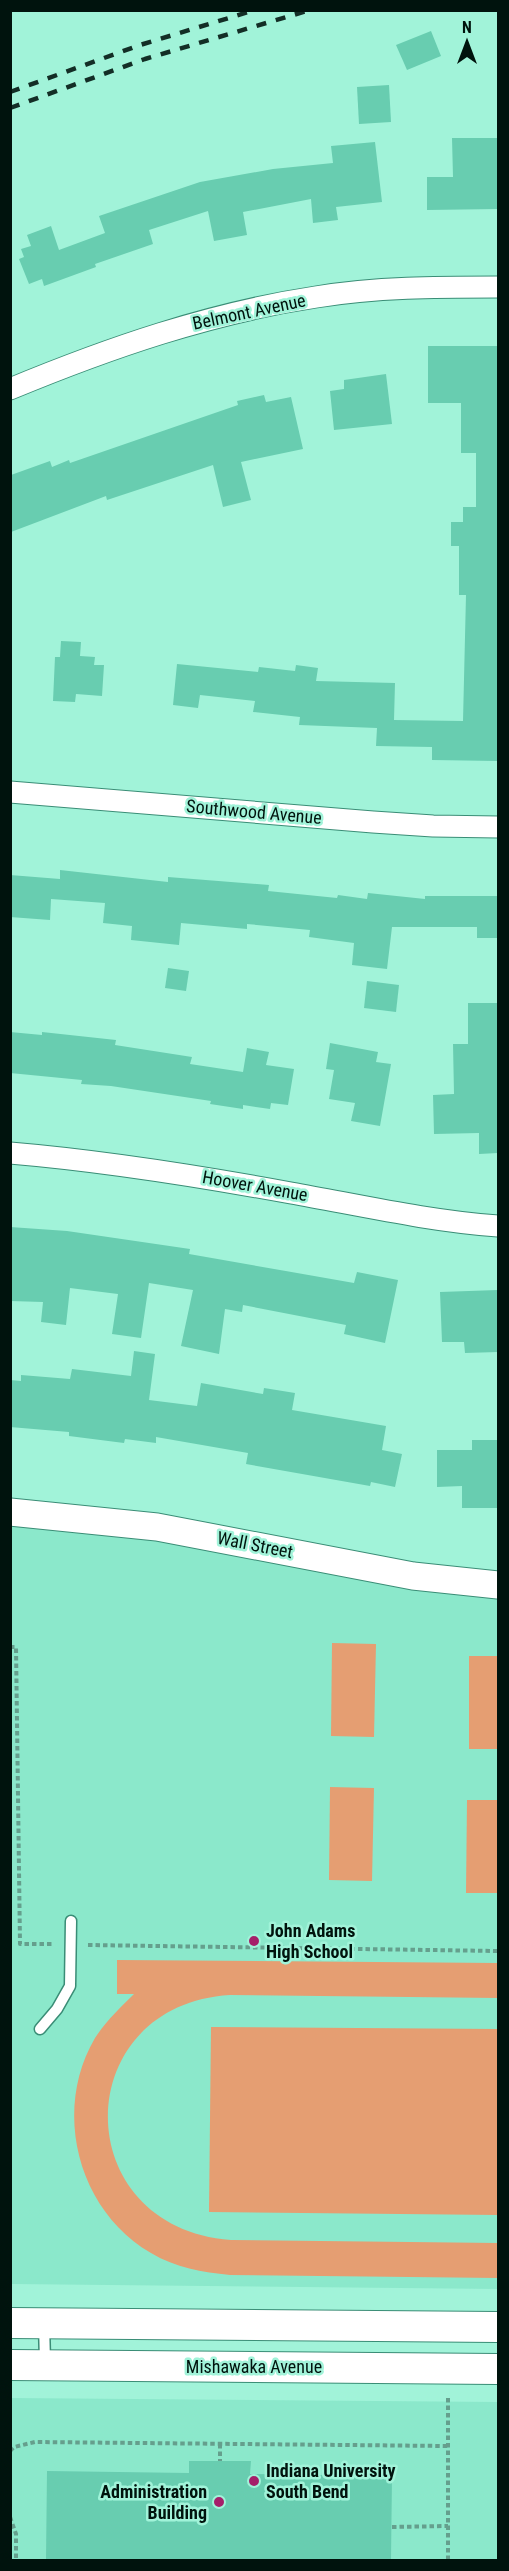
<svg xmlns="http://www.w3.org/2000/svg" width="509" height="2571" viewBox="0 0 509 2571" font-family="'Roboto Condensed',sans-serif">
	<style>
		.built { fill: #8be8cb }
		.green { fill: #e59e72 }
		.building { fill: #68cdb0 }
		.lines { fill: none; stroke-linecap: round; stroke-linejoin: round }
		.service-casing { stroke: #3a8d76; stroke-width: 13 }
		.minor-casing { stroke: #3a8d76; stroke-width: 23 }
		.tertiary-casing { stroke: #3a8d76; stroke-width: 29 }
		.secondary-casing { stroke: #3a8d76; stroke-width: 32 }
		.path { stroke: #659f8d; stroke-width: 4; stroke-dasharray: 4.5 3; stroke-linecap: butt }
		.service { stroke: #fff; stroke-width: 10 }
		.minor { stroke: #fff; stroke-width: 21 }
		.tertiary { stroke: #fff; stroke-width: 27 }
		.secondary { stroke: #fff; stroke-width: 30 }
		.rail { stroke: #132e26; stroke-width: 4.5; stroke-dasharray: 10 10; stroke-linecap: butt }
		.poi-dot { fill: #a51f6a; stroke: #a1f3d9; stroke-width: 2 }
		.labels { text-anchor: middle; stroke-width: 5; stroke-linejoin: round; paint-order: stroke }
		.street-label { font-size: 18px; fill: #00130d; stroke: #a1f3d9 }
		.poi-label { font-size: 18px; font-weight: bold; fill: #00130d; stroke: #a1f3d9; text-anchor: start }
	</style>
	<rect width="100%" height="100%" fill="#a1f3d9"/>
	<g class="built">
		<polygon points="11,1525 166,1542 425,1591 498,1599 498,2289 11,2284"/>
		<polygon points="11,2398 498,2402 498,2560 11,2560"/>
	</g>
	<g class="green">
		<polygon points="332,1643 376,1644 374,1737 331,1736"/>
		<rect x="469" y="1656" width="29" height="93"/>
		<polygon points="330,1787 374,1788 372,1881 329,1880"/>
		<polygon points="467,1800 498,1800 498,1893 466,1893"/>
		<path d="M117 1960 498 1963V1998L230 1995C68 2005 66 2227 231 2240L498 2243V2278L230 2275C202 2272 176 2268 151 2253 78 2211 52 2111 95 2038 106 2021 120 2008 134 1994H117Z"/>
		<polygon points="211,2027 498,2029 498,2215 209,2212"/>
	</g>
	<g class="building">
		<polygon points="431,31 441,56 407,70 396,45"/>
		<polygon points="389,85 391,122 359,124 357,87"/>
		<polygon points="452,138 498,138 498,209 427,210 427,177 453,177"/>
		<polygon points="375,142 382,202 336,207 338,220 313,223 311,199 243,212 247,235 214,241 208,211 149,230 153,244 95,264 96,267 44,286 42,279 29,284 19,259 24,257 21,249 31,246 27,235 51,226 59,250 105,233 99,216 200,182 273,169 333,163 331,146"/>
		<polygon points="428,346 498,346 498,761 432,760 432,747 376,746 377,728 299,725 300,717 253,712 255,701 200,695 198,708 173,705 177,664 258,672 259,667 295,671 296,665 318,668 316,681 395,683 394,720 463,721 466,595 459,595 459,546 451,546 451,522 463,522 463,507 476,507 476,453 461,453 461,403 428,403"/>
		<polygon points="386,374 392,424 334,430 330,391 344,389 344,380"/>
		<polygon points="264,395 266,402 291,397 303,449 241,462 251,500 223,507 213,465 107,500 106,496 11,532 11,475 50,461 52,467 69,460 70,463 238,405 237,401"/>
		<polygon points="61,641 81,642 80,656 95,657 94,665 104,665 102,696 76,694 75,702 53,701 55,657 60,657"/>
		<polygon points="60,870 168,882 168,877 269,885 268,891 337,898 338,895 367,899 368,893 425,899 425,896 498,896 498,938 477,938 477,927 392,927 387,969 352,965 354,943 309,937 310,930 247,924 247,929 181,923 179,945 131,940 132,926 103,923 105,903 51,899 50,920 10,917 10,875 60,879"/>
		<polygon points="168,968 189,971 186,991 165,988"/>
		<polygon points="367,981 399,985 396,1012 364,1008"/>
		<polygon points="468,1003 498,1003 498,1153 479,1154 479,1133 434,1134 433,1095 454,1094 453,1044 468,1044"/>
		<polygon points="10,1032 42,1035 42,1032 116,1040 115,1045 192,1057 190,1064 243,1072 247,1048 269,1052 266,1065 294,1069 288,1105 271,1103 270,1109 243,1105 243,1109 210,1104 211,1101 111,1086 81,1084 82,1080 10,1073"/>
		<polygon points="330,1043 378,1052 376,1062 391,1064 380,1126 351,1121 355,1103 329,1099 334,1070 326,1069"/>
		<polygon points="10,1227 67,1231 190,1249 189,1254 354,1283 357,1272 398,1280 385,1343 344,1334 346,1325 243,1305 242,1312 225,1309 219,1354 181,1346 193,1290 149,1283 141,1338 112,1334 118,1294 70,1288 66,1325 41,1322 43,1302 10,1301"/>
		<polygon points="498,1290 498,1352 465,1353 464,1342 442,1342 440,1292"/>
		<polygon points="134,1351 155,1354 149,1400 197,1406 201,1383 263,1394 264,1388 295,1393 292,1410 386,1426 382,1450 402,1454 395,1487 371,1482 370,1486 246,1464 248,1453 156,1437 156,1443 125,1439 124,1443 69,1436 69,1432 10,1427 10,1380 21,1381 21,1375 70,1379 72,1369 131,1376"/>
		<polygon points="472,1440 498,1440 498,1508 462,1508 462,1486 437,1487 437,1450 472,1450"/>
		<polygon points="189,2461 251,2461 250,2474 392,2476 391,2560 46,2560 47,2471 189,2473"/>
	</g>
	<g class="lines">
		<g class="service-casing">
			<g id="service">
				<polyline points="40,2029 57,2009 70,1986 71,1921"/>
				<polyline points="44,2324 45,2362"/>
			</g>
		</g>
		<g class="minor-casing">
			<g id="minor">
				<path d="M10 389C109 348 210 313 316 297 376 287 438 287 498 287"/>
				<polyline points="10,792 373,822 433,826 498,827"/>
				<path d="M10 1153C105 1161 198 1176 291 1193 359 1205 429 1221 498 1226"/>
			</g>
		</g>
		<g class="tertiary-casing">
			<polyline id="tertiary" points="10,1512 157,1527 413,1576 498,1585"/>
		</g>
		<g class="secondary-casing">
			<g id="secondary">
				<polyline points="10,2323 498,2327"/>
				<polyline points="10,2365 498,2369"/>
			</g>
		</g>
		<g class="path">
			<polyline points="10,1647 16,1647 20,1944 54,1944"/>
			<polyline points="88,1945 498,1951"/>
			<polyline points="220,2444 220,2461"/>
			<polyline points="10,2451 14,2447 35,2442 448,2446"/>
			<polyline points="10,2517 16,2534 16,2560"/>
			<polyline points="392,2527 448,2526"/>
			<polyline points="448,2560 448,2397"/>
		</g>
		<use href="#service" class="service"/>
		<use href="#minor" class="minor"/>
		<use href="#tertiary" class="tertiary"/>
		<use href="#secondary" class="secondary"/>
		<g class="rail">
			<polyline points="10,92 140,45 255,10"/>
			<polyline points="10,108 145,59 310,10"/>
		</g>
	</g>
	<g class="poi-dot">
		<circle cx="254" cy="1941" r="6"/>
		<circle cx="254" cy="2481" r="6"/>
		<circle cx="219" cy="2502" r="6"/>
	</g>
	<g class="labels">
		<g class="street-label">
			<text transform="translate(249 312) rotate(-12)" y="6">Belmont Avenue</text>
			<text transform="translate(254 812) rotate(5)" y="6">Southwood Avenue</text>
			<text transform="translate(255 1186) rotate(10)" y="6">Hoover Avenue</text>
			<text transform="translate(255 1545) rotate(11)" y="6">Wall Street</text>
			<text x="254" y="2373">Mishawaka Avenue</text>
		</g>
		<g class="poi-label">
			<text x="266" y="1937">John Adams<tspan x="266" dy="21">High School</tspan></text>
			<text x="266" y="2477">Indiana University<tspan x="266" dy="21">South Bend</tspan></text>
			<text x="207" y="2498" text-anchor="end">Administration<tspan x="207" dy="21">Building</tspan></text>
		</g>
	</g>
	<rect width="509" height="2571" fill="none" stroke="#00130d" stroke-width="24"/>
	<g transform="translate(467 42)" stroke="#a1f3d9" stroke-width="4.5" paint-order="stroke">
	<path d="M0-4.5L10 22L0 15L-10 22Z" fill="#00130d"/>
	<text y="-9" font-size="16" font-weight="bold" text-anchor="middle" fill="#00130d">N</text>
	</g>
</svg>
